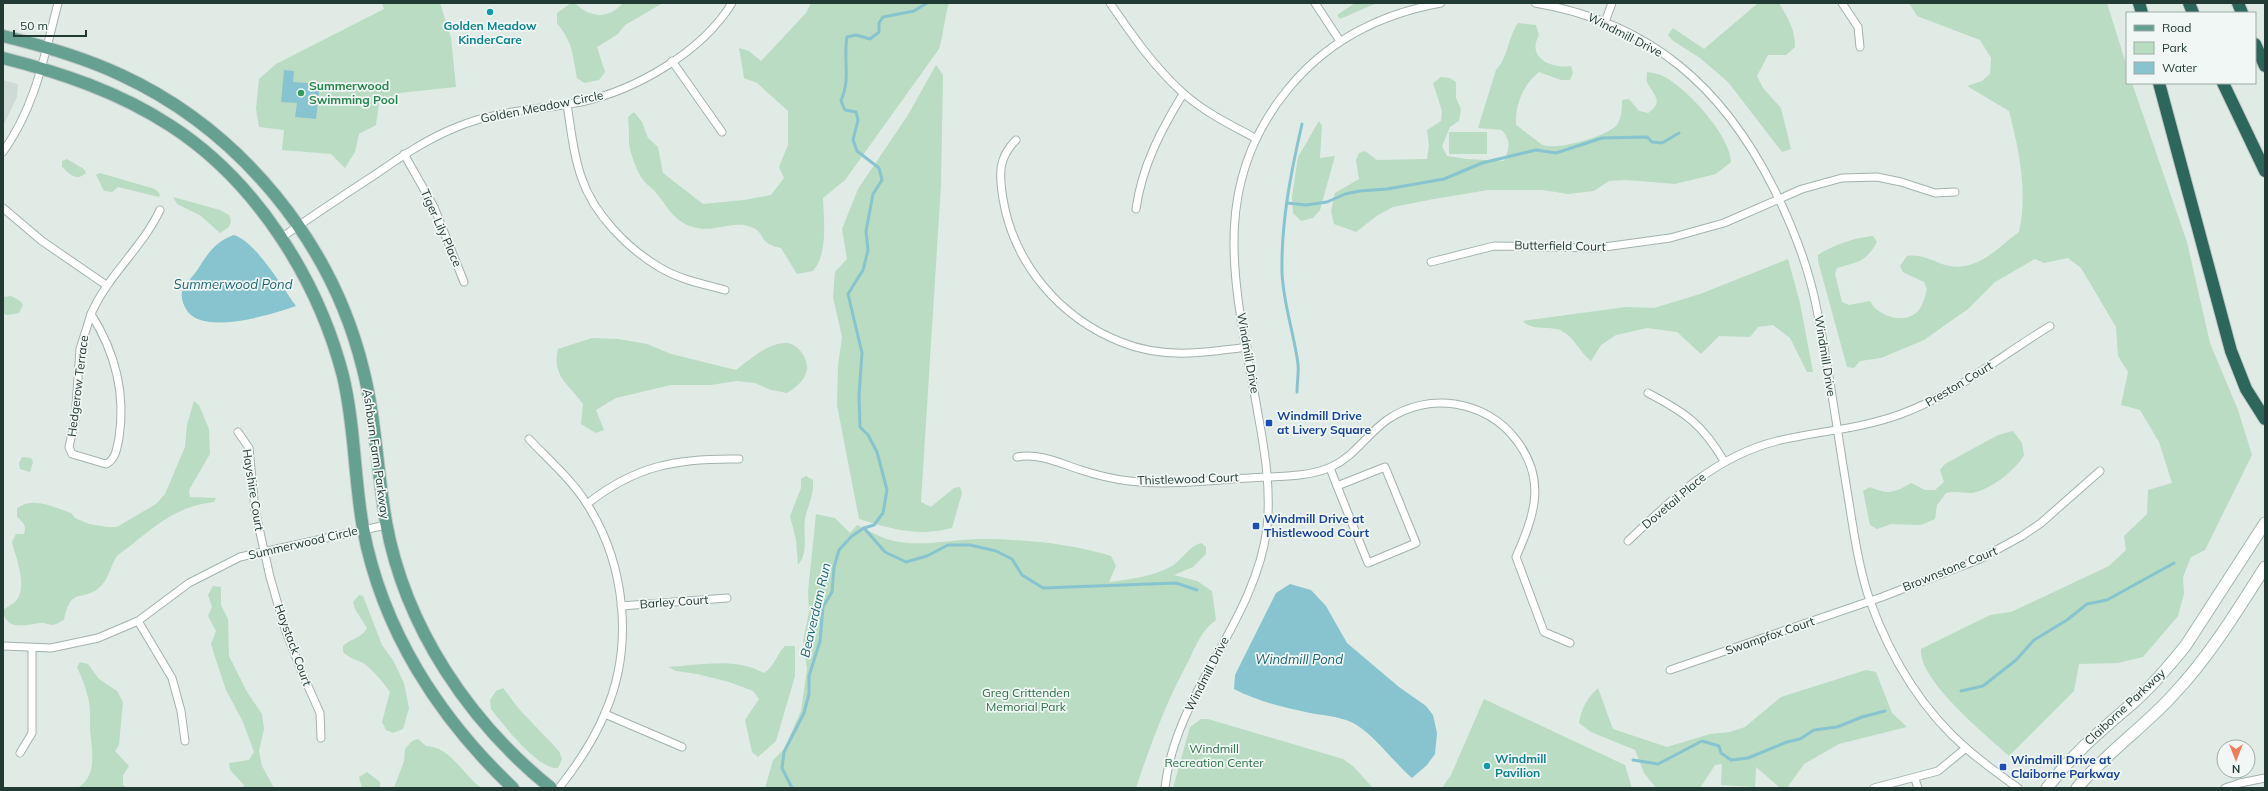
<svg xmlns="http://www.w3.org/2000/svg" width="2268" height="791" viewBox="0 0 2268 791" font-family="Mulish,sans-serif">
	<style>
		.built { fill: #cedad5 }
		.green { fill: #b9dcc2 }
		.water { fill: #88c4cf }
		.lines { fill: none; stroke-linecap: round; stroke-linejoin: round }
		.stream { stroke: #88c4cf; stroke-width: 3 }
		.street-casing { stroke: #a3b2ad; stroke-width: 9 }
		.secondary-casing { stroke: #9fb6ae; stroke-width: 13 }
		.primary-casing { stroke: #c1c8c6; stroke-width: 14 }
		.highway-casing { stroke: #c1c8c6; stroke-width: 14 }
		.street { stroke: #fff; stroke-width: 7 }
		.secondary { stroke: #fff; stroke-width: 11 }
		.primary { stroke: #65a090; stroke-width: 12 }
		.highway { stroke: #2d665a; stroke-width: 12 }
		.culture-dot { fill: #0f9aa8; stroke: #f0f7f4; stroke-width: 1.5 }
		.leisure-dot { fill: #2e9e5b; stroke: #f0f7f4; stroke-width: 1.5 }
		.transit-dot { fill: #1a4fb4; stroke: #f0f7f4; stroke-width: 1.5 }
		.labels { text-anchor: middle; stroke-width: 3.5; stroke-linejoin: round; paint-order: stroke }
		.culture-label { font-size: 12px; font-weight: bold; fill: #0d838f; stroke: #f0f7f4 }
		.street-label { font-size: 12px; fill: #213a33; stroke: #f0f7f4 }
		.leisure-label { font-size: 12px; font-weight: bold; fill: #27864d; stroke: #f0f7f4; text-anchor: start }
		.transit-label { font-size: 12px; font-weight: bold; fill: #164399; stroke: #f0f7f4; text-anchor: start }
		.park-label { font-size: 12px; fill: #2c7046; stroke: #f0f7f4 }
		.water-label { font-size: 13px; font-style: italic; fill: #1c6675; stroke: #f0f7f4 }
	</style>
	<rect width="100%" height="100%" fill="#e0ebe6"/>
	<polygon class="built" points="3,80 18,84 17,97 3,126"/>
	<g class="green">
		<polygon points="382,3 440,3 451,38 456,87 399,93 395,104 379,103 376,125 359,134 355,152 345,168 331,154 282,150 284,130 259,127 256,109 259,79 276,64 384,9"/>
		<path d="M571 3C576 3 578 6 582 9 597 19 611 16 623 3H663L625 25 618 34 597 47 605 72 599 80 584 83 577 78C572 53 574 45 557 23V13Z"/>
		<path d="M811 3H949C944 18 944 34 939 49L845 180 823 198C824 220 828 254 813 271L797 274 781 248C757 244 767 233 751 227 734 220 715 232 697 228 676 224 669 209 657 194 654 189 648 186 644 181 637 173 631 155 629 144 629 135 629 126 628 117L634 112 642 122 648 138 658 147 663 173 703 204 744 200 771 195 784 178 779 167 788 145V111L757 83 744 78 739 48 749 51 761 61 806 13Z"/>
		<polygon points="1355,3 1377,3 1340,19 1337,15"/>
		<path d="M1758 3H1779C1788 18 1795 29 1795 47L1786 55H1768L1757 76 1763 88 1781 108 1791 149 1782 152 1728 82 1700 58 1672 40 1668 35 1673 28 1704 49Z"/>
		<path d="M1909 3H2107L2127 67V83H2132L2187 242 2210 343 2238 410 2252 455 2205 550 2191 557 2183 577 2184 594 2178 616 2143 657 2118 663 2079 664 2074 691 2009 756C1986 735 1918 680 1921 649L1990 615 2011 612 2109 566 2126 550 2124 536 2147 514 2148 490 2172 483 2159 442 2140 410 2121 405 2128 372 2118 356 2116 327 2081 268 2068 258 2044 263 2035 259 1995 282 1968 309 1924 340 1881 358 1860 361 1854 368 1847 367 1818 261V255C1835 244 1854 238 1873 236L1877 242C1866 262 1858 262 1837 268L1835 274 1842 302 1849 305 1870 301C1877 316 1904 325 1917 312 1923 307 1925 296 1927 289L1924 282 1903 272 1900 266 1907 256C1920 254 1929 259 1942 264 1974 275 1995 250 2019 232 2028 192 2019 150 2009 111L1967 86 1982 81 1990 74 1991 58 1980 40 1917 16Z"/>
		<path d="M1518 23 1536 25 1539 35C1526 58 1552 69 1571 66L1573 73 1570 80H1561L1539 72C1523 85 1515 104 1516 125 1522 129 1539 143 1543 145 1557 151 1606 136 1616 126 1622 119 1622 108 1622 100L1629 99 1639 111 1648 113C1665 101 1653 95 1647 82 1646 80 1647 75 1647 72 1653 73 1660 74 1665 77 1688 90 1730 135 1731 162L1716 174 1675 184 1626 180 1609 181 1594 191 1568 194 1543 190H1488L1434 199 1393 207 1378 215 1356 232 1334 224 1331 211 1335 193 1359 179 1356 160 1359 153 1365 151 1377 160 1427 159 1429 146 1427 130 1441 121 1442 111 1433 83 1441 77 1450 78 1456 82V98L1461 109 1459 121 1450 127 1442 146 1447 156 1467 159 1504 161C1510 147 1511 142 1502 130L1478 128 1496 70C1508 58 1508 37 1518 23Z"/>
		<path d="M936 65 943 75 941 185 921 502 931 507 954 488 960 487 962 493 952 528C916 537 893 529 859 519L837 405 838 365 842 337 833 297 835 272 847 259 842 229 858 189 908 115Z"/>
		<polygon points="1319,121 1322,126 1320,158 1335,156 1320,210 1313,218 1301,221 1293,213 1292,197 1298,157"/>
		<rect x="1449" y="132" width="38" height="22"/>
		<path d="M67 159 84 169 86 173C77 182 69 174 62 167V161Z"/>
		<polygon points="100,173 155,189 160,194 159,197 118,187 112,192 104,191 96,175"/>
		<polygon points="173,197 220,210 229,215 231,221 229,227 220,233 201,216 177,204"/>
		<path d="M1788 259 1800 303 1813 372H1807L1790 338 1773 325 1758 327 1750 337 1719 336 1701 354 1677 332 1647 328 1616 335 1601 345 1591 361C1579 352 1574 336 1560 330 1548 326 1532 331 1523 321L1626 307 1654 308 1700 294Z"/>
		<polygon points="11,296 20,301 23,305 19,313 7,315 3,313 3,297"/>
		<path d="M592 338 618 339 647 344 671 354 736 370C749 360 769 342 787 343 799 344 811 362 806 373 803 382 795 388 787 393L771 390 755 383 736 381 711 385H671L616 398 596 410 604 430 596 433 581 424 583 404C570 385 551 376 558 349Z"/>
		<path d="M194 401 199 405 209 429 210 454 189 490 190 497 216 498 214 502C178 507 165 519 136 541 131 546 122 551 117 556 111 565 109 578 101 586 82 604 72 584 64 620 61 621 56 625 52 625 48 625 44 622 40 623 25 625 6 631 3 611 7 606 12 605 16 601 28 585 16 559 12 542L16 534H24C27 526 23 522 17 517V508C34 496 53 507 71 513L75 518 89 524 107 527H117L156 504 165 494 185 447 187 425Z"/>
		<path d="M2013 431 2022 443 2024 455C2016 470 1989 491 1971 493 1962 493 1955 491 1946 493L1937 505 1935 519 1921 525 1891 524 1877 529 1870 525 1863 491 1870 487C1889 495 1894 493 1911 483L1925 490H1935L1944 482 1940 470 1945 464 1998 435Z"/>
		<polygon points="22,457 31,458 33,462 30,472 20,469 19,463"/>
		<path d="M806 476 813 480C814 496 808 504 805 519 803 536 809 551 798 565L796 540 790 516 801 488V479Z"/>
		<path d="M816 514 835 518 850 533 857 525C868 530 879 537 890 540 919 548 952 539 981 539 1024 539 1071 544 1111 556L1116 566 1109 582C1131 579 1152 577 1172 566 1183 559 1188 547 1201 543L1206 547V554L1193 567 1174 575 1197 581 1212 591 1216 620C1202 630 1196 645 1189 660 1166 702 1151 743 1136 788H765L773 760 784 749 801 711 807 669 803 641 809 612 808 592Z"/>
		<polygon points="213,586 221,587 221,605 228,619 229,656 247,692 262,714 264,729 259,751 262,766 274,788 243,788 244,785 230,770 229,763 249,760 254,752 243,722 226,690 216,660 211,644 216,631 208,616 212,607 208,595"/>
		<path d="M359 595 363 596 382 645 393 660 404 683 409 708 403 729 393 733 386 730 382 722 390 692C385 684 371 668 363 663 354 659 351 659 343 652V646C351 638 361 639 367 628L355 609 353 602Z"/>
		<path d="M785 646H795V676L776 741 758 757 752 752 745 720 759 699 753 691 729 682 697 674 676 671 668 667C701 665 734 657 764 673 775 666 776 655 785 646Z"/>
		<path d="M80 662 88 664 99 679 117 691 123 702 119 745 115 751 129 766 123 775V785L127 788H77C99 777 91 747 90 728 90 716 91 705 87 694 85 685 81 676 77 667Z"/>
		<path d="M1866 670 1876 672 1892 713 1907 727 1839 744 1804 764 1787 788H1780L1756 767 1755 787 1721 785 1722 764 1715 765 1700 788H1656L1644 773 1635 750 1591 732 1579 723C1581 709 1587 698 1598 688L1613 729 1667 747 1710 734 1730 732 1745 727 1781 697Z"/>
		<path d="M503 688 519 709 559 751 562 759 558 768C538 770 503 724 491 709L490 700 496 691Z"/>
		<polygon points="1484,699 1625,765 1632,788 1442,788 1451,775"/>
		<polygon points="1201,719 1208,719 1343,759 1353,766 1373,788 1173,788 1190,727"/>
		<path d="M418 739 426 746C449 746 464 775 481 788H394L404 761 405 749 412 741Z"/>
		<polygon points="367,772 380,782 380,788 362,788 359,777"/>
	</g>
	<g class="water">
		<polygon points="284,70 294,71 293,82 320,84 316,119 295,117 297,103 281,102"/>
		<path d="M234 235C256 242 282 287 296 306 273 314 201 337 186 309 183 304 181 298 182 292 185 284 193 276 198 269 208 253 216 241 234 235Z"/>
		<path d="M1290 584 1311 590 1326 606 1347 643 1399 687 1426 706 1433 715 1437 733 1435 754 1427 765 1412 778C1393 762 1369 727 1346 720 1334 716 1321 715 1310 713 1284 708 1257 701 1234 689L1235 675 1276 593Z"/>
	</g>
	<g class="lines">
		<g class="stream">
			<polyline points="1287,203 1306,205 1327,202 1345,194 1360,191 1387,189 1444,179 1482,163 1536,150 1556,153 1602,138 1647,137 1652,142 1662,143 1679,133"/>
			<path d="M1297 392C1297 383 1299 373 1298 364 1294 333 1283 303 1282 272 1281 222 1291 172 1302 124"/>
			<polyline points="864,528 885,552 906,562 927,556 948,545 970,545 996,551 1012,559 1022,575 1043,588 1176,583 1197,590"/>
			<polyline points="1961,691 1983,686 2016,660 2034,640 2067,620 2087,604 2107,600 2174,563"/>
			<polyline points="1633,760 1658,764 1702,741 1719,746 1721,753 1731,760 1748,758 1787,742 1800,739 1814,730 1837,727 1862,717 1885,711"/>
			<path d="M792 788 782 768 784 752 804 713 809 694V676L820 641 823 607 832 592 834 567 839 550 852 536 864 528 874 525 883 513 887 490 877 452 868 435 860 427 859 396 862 353 848 294 863 270 868 250 866 231 873 194 882 180 879 168 857 151 853 140 858 120 856 112 845 110 841 101C851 78 843 61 847 37L856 35 870 39 879 32V23L883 17 914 11 927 3"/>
		</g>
		<g class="street-casing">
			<g id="street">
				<path d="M1110 3C1132 35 1154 67 1183 93 1204 112 1231 125 1255 138"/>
				<polyline points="1315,3 1340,41"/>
				<path d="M1535 3C1650 22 1723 87 1774 189 1793 227 1809 268 1817 310 1829 369 1837 430 1847 490 1853 527 1858 566 1870 601 1890 656 1922 710 1967 749 1983 763 2000 775 2018 788"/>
				<polyline points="1842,3 1858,27 1860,47"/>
				<polyline points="1605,22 1612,3"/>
				<polyline points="672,61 722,132"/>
				<path d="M567 104C571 129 573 154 582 179 594 214 627 248 659 267 678 279 703 284 725 290"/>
				<path d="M1016 140C998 158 999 174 1003 199 1014 264 1060 318 1121 342 1162 359 1204 353 1247 347"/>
				<path d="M3 152C36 105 44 57 58 3"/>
				<polyline points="404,154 434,207 464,282"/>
				<polyline points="3,208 42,241 106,285"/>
				<path d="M1136 209C1142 166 1161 130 1183 94"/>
				<path d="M281 238C312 216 344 195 376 174 402 156 427 139 457 127 497 110 540 110 581 102 636 90 702 52 732 3"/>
				<polyline points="1431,262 1494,246 1597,248 1670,238 1724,223 1802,189 1842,178 1877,177 1901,182 1935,193 1955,192"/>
				<path d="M91 314C115 352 126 393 119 438 117 448 116 459 106 464L72 454 69 447 75 420 80 349Z"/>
				<path d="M91 314C108 275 142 248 160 210"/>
				<path d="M1648 393C1686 413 1702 424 1724 461"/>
				<polyline points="238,432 249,448 255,510 270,577 285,629 303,675 320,713 321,738"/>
				<path d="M529 439C548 459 572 480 587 504 626 565 634 647 605 713 594 740 577 765 559 788"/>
				<path d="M1017 457C1040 453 1059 463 1081 470 1096 475 1113 479 1129 481 1169 486 1209 480 1249 478 1275 476 1307 478 1331 467 1355 456 1366 435 1387 420 1428 391 1487 400 1517 441 1547 481 1534 516 1516 557L1544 632 1570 643"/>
				<polygon points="1385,467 1416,543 1368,563 1337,486"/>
				<polyline points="1330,468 1337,486"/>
				<path d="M587 504C636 465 678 458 739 459"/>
				<path d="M1628 541C1672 499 1716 456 1777 441 1818 431 1861 429 1901 414 1956 394 2000 356 2050 326"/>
				<polyline points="621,606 727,598"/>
				<polyline points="138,621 172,678 181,711 185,741"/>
				<polyline points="3,646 51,648 98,638 138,621 189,583 240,557 386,525"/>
				<polyline points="1670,670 1882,597 1980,559 2022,536 2041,523 2100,471"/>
				<polyline points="605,714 682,747"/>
				<polyline points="20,753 32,733 32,649"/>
				<polyline points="1915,779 1918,788"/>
				<path d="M1165 788C1175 693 1255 623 1267 528 1271 489 1265 452 1258 414 1238 297 1204 191 1288 89 1327 41 1380 14 1441 3"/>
				<polyline points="1874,788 1938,771 1966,748"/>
				<polyline points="2225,788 2240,783 2265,778"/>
			</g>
		</g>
		<g class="secondary-casing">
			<g id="secondary">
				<path d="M2047 788C2072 754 2103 729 2134 702 2153 685 2170 665 2186 645L2265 523"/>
				<path d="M2077 788C2106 753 2143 728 2173 695 2209 657 2237 611 2265 567"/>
			</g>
		</g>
		<g class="primary-casing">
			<g id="primary">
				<path d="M3 36C44 46 83 57 121 75 240 130 332 242 363 369 376 420 377 471 386 522 405 627 469 722 551 788"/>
				<path d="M3 58C62 73 119 92 171 126 256 181 318 279 343 376 355 426 354 478 363 528 382 630 439 718 513 788"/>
			</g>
		</g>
		<g class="highway-casing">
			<g id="highway">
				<polyline points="2139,3 2142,13"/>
				<polyline points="2189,3 2193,13"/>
				<polyline points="2238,3 2242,13"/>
				<polyline points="2255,44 2265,66"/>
				<polyline points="2159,83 2231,351 2246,389 2265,419"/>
				<polyline points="2223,83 2265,171"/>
			</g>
		</g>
		<use href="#street" class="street"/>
		<use href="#secondary" class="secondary"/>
		<use href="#primary" class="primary"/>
		<use href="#highway" class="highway"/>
	</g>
	<g class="culture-dot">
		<circle cx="490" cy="12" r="4"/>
		<circle cx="1487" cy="766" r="4"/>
	</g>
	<circle class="leisure-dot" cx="301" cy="93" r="4"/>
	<g class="transit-dot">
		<rect x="1265" y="419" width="8" height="8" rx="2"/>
		<rect x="1252" y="522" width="8" height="8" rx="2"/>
		<rect x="1999" y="763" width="8" height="8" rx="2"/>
	</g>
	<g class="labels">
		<g class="culture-label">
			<text x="490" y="30">Golden Meadow<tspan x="490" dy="14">KinderCare</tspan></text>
			<text x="1495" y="763" text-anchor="start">Windmill<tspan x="1495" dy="14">Pavilion</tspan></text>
		</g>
		<g class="street-label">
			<text transform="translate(1625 35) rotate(27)" y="4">Windmill Drive</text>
			<text transform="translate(542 107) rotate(-11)" y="4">Golden Meadow Circle</text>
			<text transform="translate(441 228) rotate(66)" y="4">Tiger Lily Place</text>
			<text transform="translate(1560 246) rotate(1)" y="4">Butterfield Court</text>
			<text transform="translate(1248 353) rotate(80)" y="4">Windmill Drive</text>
			<text transform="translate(1825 356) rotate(81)" y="4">Windmill Drive</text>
			<text transform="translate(1959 384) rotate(-31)" y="4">Preston Court</text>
			<text transform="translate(78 386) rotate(-83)" y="4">Hedgerow Terrace</text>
			<text transform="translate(376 454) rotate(82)" y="4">Ashburn Farm Parkway</text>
			<text transform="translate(1188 479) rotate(-2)" y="4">Thistlewood Court</text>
			<text transform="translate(253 490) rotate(81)" y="4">Hayshire Court</text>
			<text transform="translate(1674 501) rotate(-40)" y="4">Dovetail Place</text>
			<text transform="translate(303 543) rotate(-13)" y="4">Summerwood Circle</text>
			<text transform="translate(1950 569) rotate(-22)" y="4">Brownstone Court</text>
			<text transform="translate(674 602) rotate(-4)" y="4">Barley Court</text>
			<text transform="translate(1770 636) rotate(-19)" y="4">Swampfox Court</text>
			<text transform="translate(293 645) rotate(70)" y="4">Haystack Court</text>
			<text transform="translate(1207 674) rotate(-63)" y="4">Windmill Drive</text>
			<text transform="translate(2125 707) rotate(-43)" y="4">Claiborne Parkway</text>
		</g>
		<g class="leisure-label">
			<text x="309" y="90">Summerwood<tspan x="309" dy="14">Swimming Pool</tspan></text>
		</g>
		<g class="transit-label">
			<text x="1277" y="420">Windmill Drive<tspan x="1277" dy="14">at Livery Square</tspan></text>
			<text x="1264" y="523">Windmill Drive at<tspan x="1264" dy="14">Thistlewood Court</tspan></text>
			<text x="2011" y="764">Windmill Drive at<tspan x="2011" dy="14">Claiborne Parkway</tspan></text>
		</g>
		<g class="park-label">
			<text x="1026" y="697">Greg Crittenden<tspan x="1026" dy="14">Memorial Park</tspan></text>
			<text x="1214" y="753">Windmill<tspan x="1214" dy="14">Recreation Center</tspan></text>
		</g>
		<g class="water-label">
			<text x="233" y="289">Summerwood Pond</text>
			<text transform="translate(815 610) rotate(-77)" y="5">Beaverdam Run</text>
			<text x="1299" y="664">Windmill Pond</text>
		</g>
	</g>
	<rect width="2268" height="791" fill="none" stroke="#213a33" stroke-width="8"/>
	<rect x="2126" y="12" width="130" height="72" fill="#f0f7f4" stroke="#9daba7"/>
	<rect x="2134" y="25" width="20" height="6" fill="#65a090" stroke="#9daba7"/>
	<text x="2162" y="32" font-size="12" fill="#213a33">Road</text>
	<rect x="2134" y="42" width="20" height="12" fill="#b9dcc2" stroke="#9daba7"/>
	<text x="2162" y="52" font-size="12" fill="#213a33">Park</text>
	<rect x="2134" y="62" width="20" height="12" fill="#88c4cf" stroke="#9daba7"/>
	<text x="2162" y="72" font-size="12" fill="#213a33">Water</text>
	<g transform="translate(2236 759) rotate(180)"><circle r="19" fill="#f0f7f4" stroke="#9daba7"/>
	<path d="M0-3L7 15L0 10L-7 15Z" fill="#f07d58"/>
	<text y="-6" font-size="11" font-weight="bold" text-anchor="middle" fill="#213a33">N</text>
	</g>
	<path d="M14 30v6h72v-6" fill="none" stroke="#213a33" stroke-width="2"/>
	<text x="20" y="30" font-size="12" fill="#213a33" stroke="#f0f7f4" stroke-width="3" paint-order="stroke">50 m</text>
</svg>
